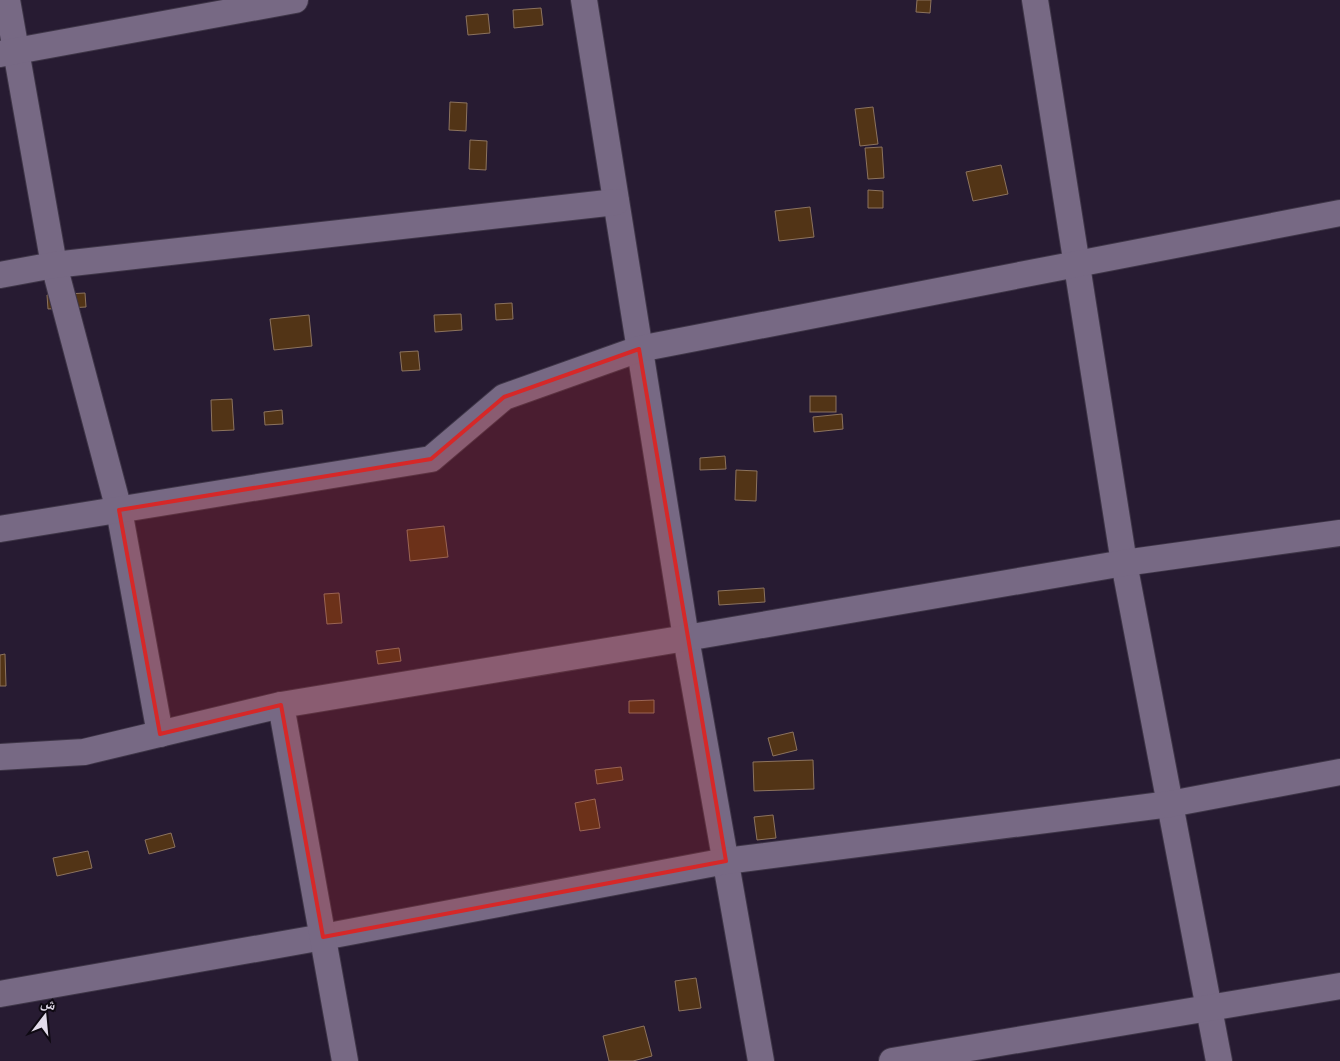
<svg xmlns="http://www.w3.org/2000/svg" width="1340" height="1061" viewBox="0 0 1340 1061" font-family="'Space Grotesk','Noto Naskh Arabic',sans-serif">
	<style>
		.building { fill: #523416; stroke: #8c735e }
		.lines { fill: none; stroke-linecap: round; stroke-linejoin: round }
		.minor-casing { stroke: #3e3547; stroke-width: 28 }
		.minor { stroke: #776984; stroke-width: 26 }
		.marked { fill: #d62828; fill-opacity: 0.2; stroke: #d62828; stroke-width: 4; stroke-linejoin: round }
	</style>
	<rect width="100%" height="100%" fill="#271b32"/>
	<g class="building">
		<polygon points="917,0 931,0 930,13 916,12"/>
		<polygon points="541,8 543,25 514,28 513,10"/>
		<polygon points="488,14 490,33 468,35 466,16"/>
		<polygon points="450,102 467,103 466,131 449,130"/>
		<polygon points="873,107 878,144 860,146 855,109"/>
		<polygon points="470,140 487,141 486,170 469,169"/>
		<polygon points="882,147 884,178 868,179 865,148"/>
		<polygon points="1001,165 1008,194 973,201 966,172"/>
		<polygon points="868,190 883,191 883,208 868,208"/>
		<polygon points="810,207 814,237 779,241 775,211"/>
		<polygon points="85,293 86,307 48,309 47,295"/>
		<polygon points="512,303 513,319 496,320 495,304"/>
		<polygon points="461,314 462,330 435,332 434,315"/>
		<polygon points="309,315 312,346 274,350 270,319"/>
		<polygon points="418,351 420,370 402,371 400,352"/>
		<rect x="810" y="396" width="26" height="16"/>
		<polygon points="232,399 234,430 212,431 211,400"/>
		<polygon points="282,410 283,424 265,425 264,412"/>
		<polygon points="842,414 843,429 814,432 813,417"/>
		<polygon points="725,456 726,469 700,470 700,458"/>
		<polygon points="736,470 757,471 756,501 735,500"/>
		<polygon points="444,526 448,557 410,561 407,530"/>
		<polygon points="764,588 765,602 719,605 718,591"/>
		<polygon points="339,593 342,623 327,624 324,594"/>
		<polygon points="399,648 401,661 378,664 376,651"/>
		<polygon points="5,654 6,686 0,686 0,655"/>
		<polygon points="654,700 654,713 629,713 629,701"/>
		<polygon points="793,732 797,750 773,756 768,738"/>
		<polygon points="813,760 814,789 754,791 753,762"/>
		<polygon points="621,767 623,780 597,784 595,770"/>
		<polygon points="595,799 600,828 580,831 575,803"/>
		<polygon points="773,815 776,838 757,840 754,817"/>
		<polygon points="171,833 175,847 149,854 145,840"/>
		<polygon points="88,851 92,868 57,876 53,858"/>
		<polygon points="696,978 701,1008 679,1011 675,981"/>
		<polygon points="644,1026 652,1056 633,1061 609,1061 603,1036"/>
	</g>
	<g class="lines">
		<g class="minor-casing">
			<g id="minor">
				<polyline points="7,0 54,265 119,510 160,734"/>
				<polyline points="584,0 686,638 761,1061"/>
				<polyline points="1035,0 1124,563 1219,1061"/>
				<polyline points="0,54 295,0"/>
				<polyline points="0,275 54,265 616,202"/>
				<polyline points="0,529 431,459 504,397 639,349 1340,213"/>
				<polyline points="0,757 84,752 281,705"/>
				<polyline points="0,994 323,937 726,861 1170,804 1340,772"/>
				<polyline points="345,1061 281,705 686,638 1124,563 1340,533"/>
				<polyline points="892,1061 1340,986"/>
			</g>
		</g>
		<use href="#minor" class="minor"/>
	</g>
	<path class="marked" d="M639 349 726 861 323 937 281 705 160 734 119 510 431 459 504 397Z"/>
	<g transform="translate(45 1016) rotate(16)" stroke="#0e0912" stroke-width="4" paint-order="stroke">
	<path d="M0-4L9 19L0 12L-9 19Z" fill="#e2dbea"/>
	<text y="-8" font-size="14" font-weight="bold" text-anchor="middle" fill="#e2dbea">ش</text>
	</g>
</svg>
